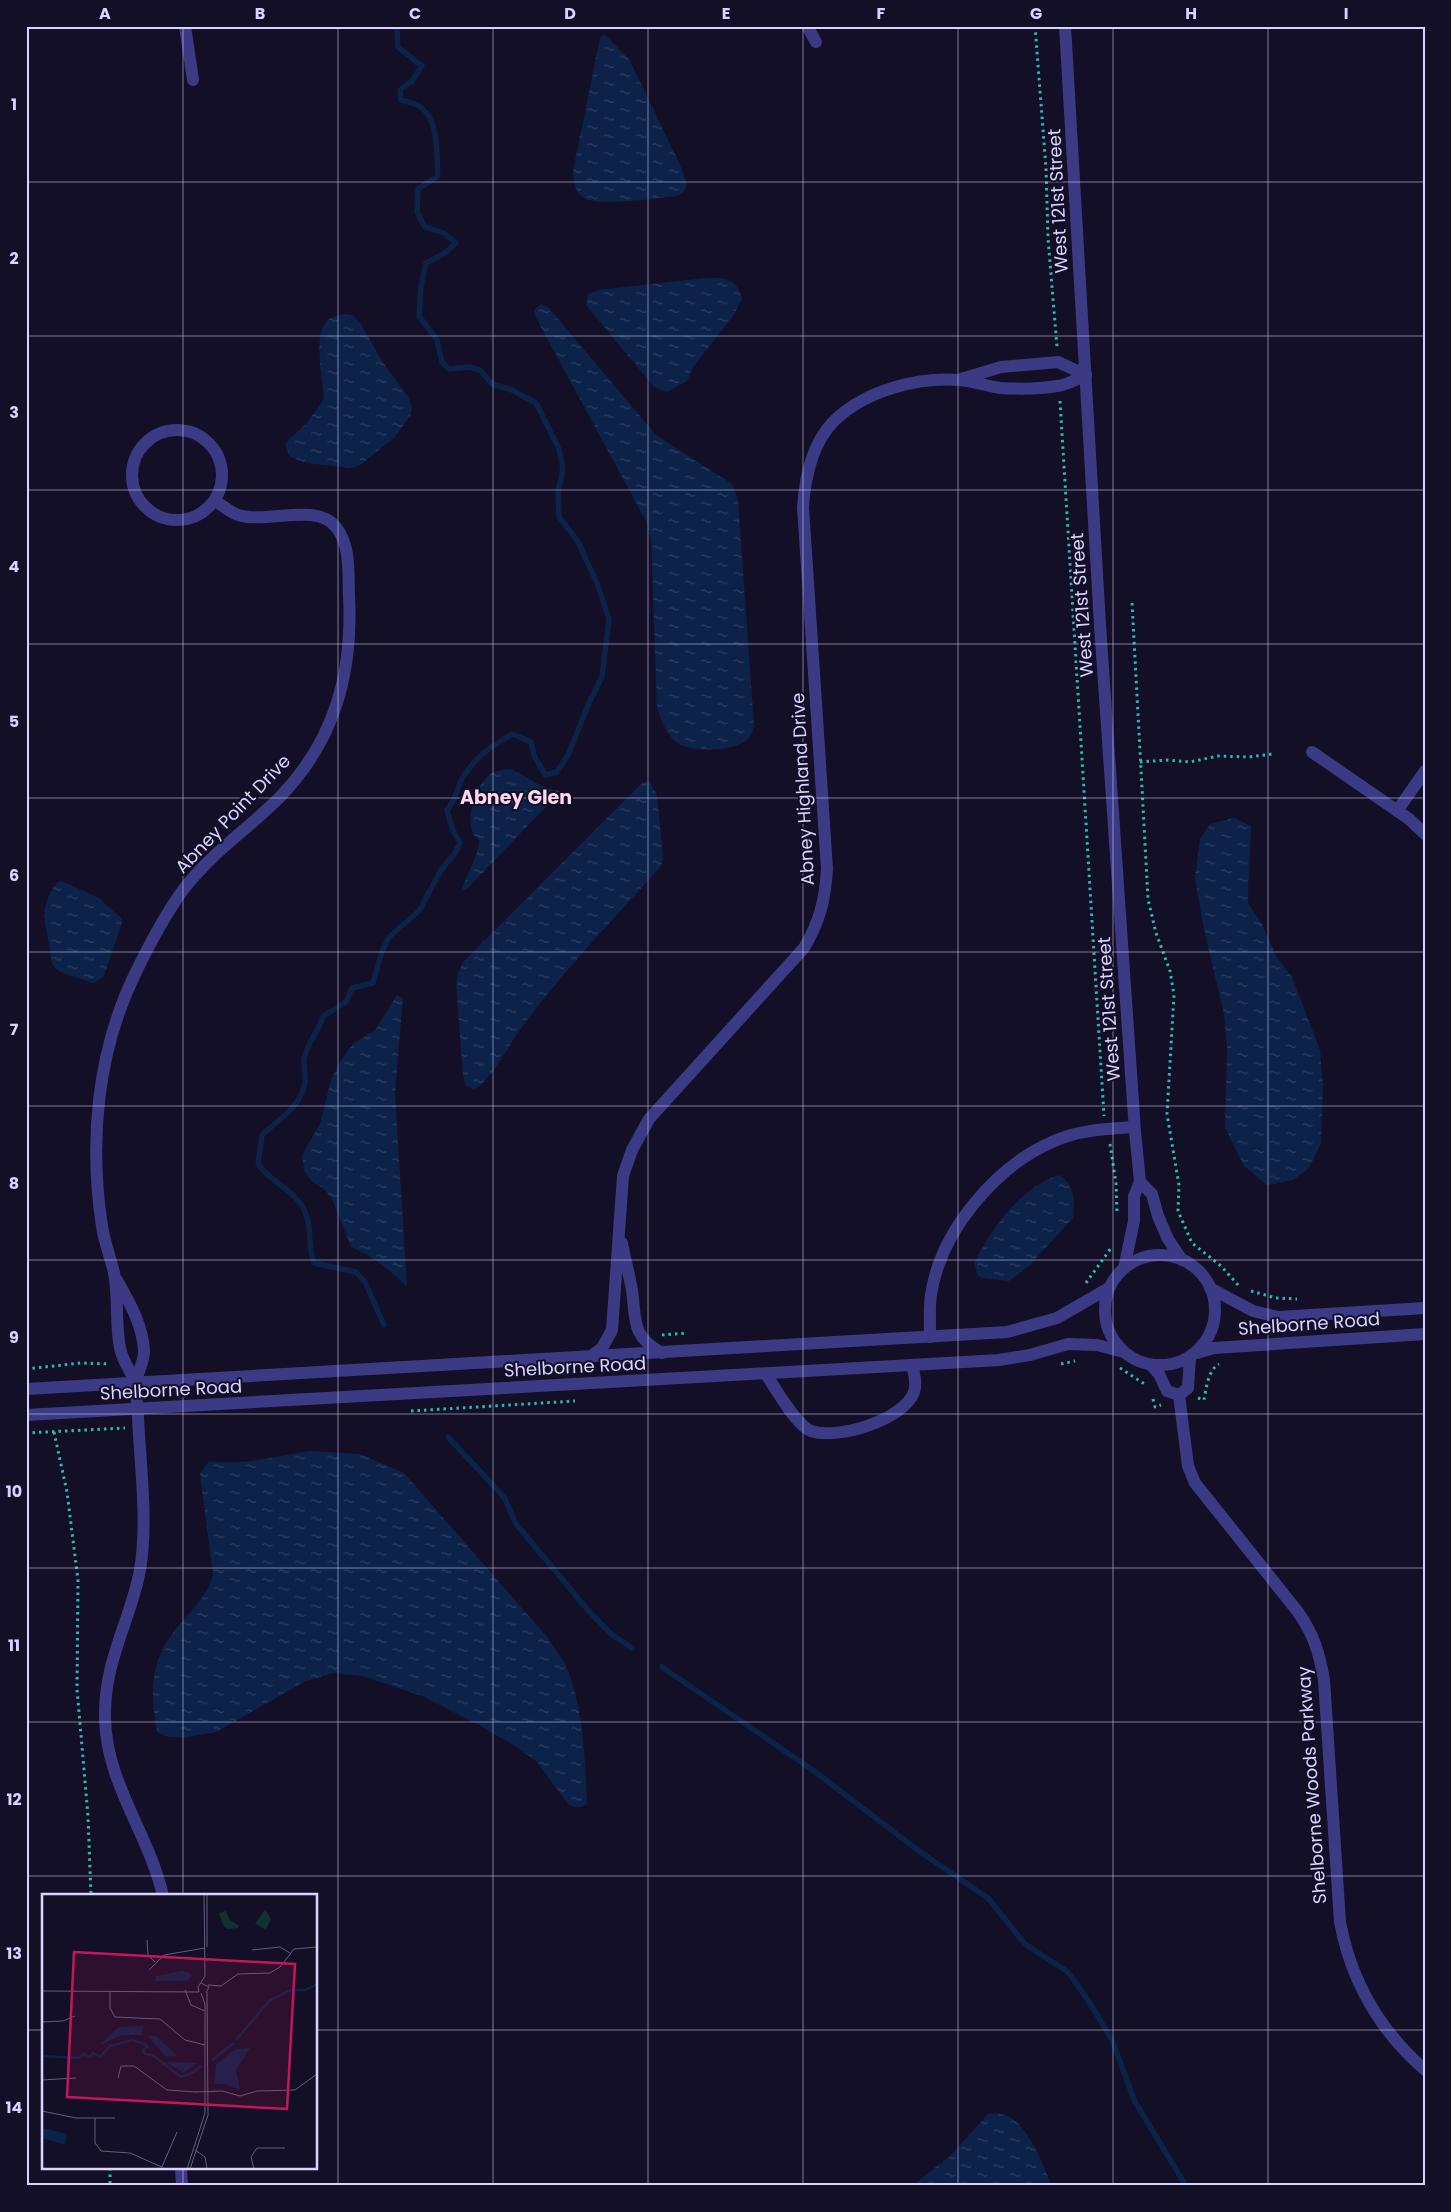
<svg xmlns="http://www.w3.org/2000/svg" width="1451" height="2212" viewBox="0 0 1451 2212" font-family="Poppins,sans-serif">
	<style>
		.water { fill: url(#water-ripples) }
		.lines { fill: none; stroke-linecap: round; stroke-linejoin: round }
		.stream { stroke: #0c2248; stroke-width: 5.5 }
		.path { stroke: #2fb8b0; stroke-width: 3; stroke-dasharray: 2.5 4; stroke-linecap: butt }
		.minor { stroke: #3d3a85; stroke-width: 12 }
		.grid { fill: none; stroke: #d9d4ff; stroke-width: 1; stroke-opacity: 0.55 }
		.labels { text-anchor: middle; stroke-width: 4; stroke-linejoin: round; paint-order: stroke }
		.street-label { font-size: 18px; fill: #d9d4ff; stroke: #130f26 }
		.neighbourhood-label { font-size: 19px; font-weight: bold; fill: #ffd6f0; stroke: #130f26 }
		.inset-river { fill: none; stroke: #0c2248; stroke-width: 2.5 }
		.inset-road { fill: none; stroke: #625e7d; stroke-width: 1 }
		.view { fill: #c2185b; fill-opacity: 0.15; stroke: #c2185b; stroke-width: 2.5 }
		.inset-edge { fill: none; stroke: #d9d4ff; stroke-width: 2.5 }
		.neatline { fill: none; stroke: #d9d4ff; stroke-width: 2 }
		.grid-label { font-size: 16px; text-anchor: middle; font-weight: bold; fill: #d9d4ff }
	</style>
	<defs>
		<pattern id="water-ripples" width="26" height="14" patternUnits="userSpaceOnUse" patternTransform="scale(1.25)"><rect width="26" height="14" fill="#0c2248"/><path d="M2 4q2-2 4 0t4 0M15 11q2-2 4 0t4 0" fill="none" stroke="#2f4163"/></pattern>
	</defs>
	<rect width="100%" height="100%" fill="#130f26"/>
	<g class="water">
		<path d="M604 34 629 59 681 167 687 185 683 193 677 196C657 198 599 207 584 198 575 192 573 181 573 171L600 38Z"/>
		<path d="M705 278C726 278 736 277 742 299L733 316 693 367 687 381 667 392 654 387 586 305 588 294 599 290Z"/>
		<path d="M541 304 548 307 656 435 732 484 738 500 754 726C753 732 750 739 744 742 730 751 689 753 676 742 666 734 661 719 657 708L651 539 646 521 535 316 534 310Z"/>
		<path d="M344 314 353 315 361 324 382 361 408 397 412 408 410 416 395 437 360 465 352 468 315 464 303 462 289 456 285 443 307 423 324 399C323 380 313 337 326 322 331 316 337 316 344 314Z"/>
		<path d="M511 769C529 777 541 789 561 791L466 890H461L477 853 479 841C477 838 473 835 472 831 467 816 475 789 486 778 492 771 502 770 511 769Z"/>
		<path d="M649 781 657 795 663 858 661 866C613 920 562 972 519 1031 510 1044 487 1087 473 1089L466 1086 463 1076 456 985 458 973 463 962 643 782Z"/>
		<polygon points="1234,818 1251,826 1248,903 1262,924 1276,956 1292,977 1320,1050 1323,1085 1321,1143 1309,1168 1293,1180 1267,1185 1244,1166 1225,1128 1227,1047 1224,1014 1204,930 1195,878 1200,839 1210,824"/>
		<path d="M62 881 99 898 122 919V923L104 976 95 983H91C82 978 61 974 55 968 50 964 51 954 50 949 45 920 38 910 57 882Z"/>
		<path d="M397 995 403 998 395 1093 407 1286C389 1270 373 1256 351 1247L332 1199 323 1188 313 1183 304 1170 302 1155 320 1124 331 1080 341 1060 353 1044 375 1030Z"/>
		<path d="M1059 1175C1075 1184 1075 1202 1073 1218L1029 1266 1009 1281 982 1278 977 1274 974 1263C993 1226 1019 1189 1059 1175Z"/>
		<path d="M310 1451 360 1454 404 1473 548 1638C553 1647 560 1655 565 1664 584 1706 585 1759 587 1804 580 1808 575 1809 568 1804L537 1762 517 1747 479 1725 422 1696 363 1676 333 1673 304 1682 216 1732 183 1738 165 1736 157 1732C149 1688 151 1656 181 1623 194 1607 208 1594 213 1575L200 1474 209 1461C237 1466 281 1456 310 1451Z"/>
		<path d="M988 2114C994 2114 1002 2113 1008 2116 1027 2125 1045 2166 1051 2186H912L950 2156Z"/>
	</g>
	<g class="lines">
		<g class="stream">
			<path d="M384 1325 365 1282 356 1272 314 1263C307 1245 313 1227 304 1210 295 1190 270 1182 258 1164L262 1135C278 1120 302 1106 305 1082 306 1075 303 1066 304 1059 307 1043 319 1031 323 1016L346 1002 352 988 373 983 382 951 389 937 419 911 441 870 455 853 460 843 452 828 447 810C455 801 456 792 461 781 473 758 491 746 513 734L531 742 534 755 545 775 557 772 568 755 589 703 602 677 609 619 597 583 577 540 559 517 558 492 563 469 559 449 536 403 512 390 492 384 480 370 469 367 449 369 442 362 437 340 419 316 421 286 426 263 445 253 456 243 444 233 425 227 417 212 418 189 438 176C436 154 440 119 419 106 415 103 406 102 401 100L400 90 412 81 422 66 398 47 397 30 399 26"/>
			<polyline points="448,1437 504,1497 516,1524 587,1609 611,1634 632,1648"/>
			<polyline points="662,1667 814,1771 919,1851 988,1898 1025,1944 1068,1972 1088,2000 1112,2040 1135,2102 1186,2186"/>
		</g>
		<g class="path">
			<polyline points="1035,26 1046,168 1048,238 1057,347"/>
			<polyline points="1060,401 1104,1116"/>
			<polyline points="1132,603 1148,899 1156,933 1170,971 1174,995 1167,1114 1179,1185 1178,1211 1192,1243 1221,1266 1239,1286"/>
			<polyline points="1140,762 1168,760 1190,762 1218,756 1249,757 1272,754"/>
			<polyline points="1110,1144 1116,1183 1117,1212"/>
			<polyline points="1086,1283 1111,1248"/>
			<polyline points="1251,1291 1276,1298 1297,1299"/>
			<polyline points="662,1335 686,1333"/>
			<polyline points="1061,1364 1075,1361"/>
			<polyline points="1120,1368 1146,1385"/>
			<polyline points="26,1369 81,1363 110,1364"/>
			<path d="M1198 1398 1204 1400C1206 1389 1208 1370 1219 1364"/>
			<polyline points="1153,1399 1155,1407 1161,1405"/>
			<polyline points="411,1411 575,1401"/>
			<polyline points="54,1432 67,1492 78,1580 77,1689 88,1816 91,1896"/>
			<polyline points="26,1433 125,1428"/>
			<polyline points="110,2168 110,2186"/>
		</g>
		<g class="minor">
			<polyline points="185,26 193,80"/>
			<polyline points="807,26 816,42"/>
			<polyline points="1065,26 1100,625 1135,1131 1140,1182 1134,1196 1134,1221 1124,1268"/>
			<polyline points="961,379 1001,367 1058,362 1086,375"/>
			<circle cx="177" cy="475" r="45"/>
			<polyline points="1312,752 1409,819 1425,834"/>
			<polyline points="1397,811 1425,771"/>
			<polyline points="1140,1182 1152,1194 1158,1216 1168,1239 1182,1260"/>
			<path d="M622 1243C625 1259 629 1274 632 1290 636 1320 631 1336 662 1353"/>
			<circle cx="1160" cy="1310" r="55"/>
			<path d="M117 1280C129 1302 142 1323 144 1350 145 1361 137 1372 136 1382 135 1393 138 1406 138 1416 140 1467 149 1526 139 1575 128 1626 104 1662 105 1718 106 1783 149 1834 163 1896"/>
			<polyline points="1210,1288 1253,1311 1278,1317 1425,1308"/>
			<path d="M930 1337C930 1323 929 1309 931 1295 940 1232 995 1167 1052 1142 1077 1130 1107 1129 1134 1127"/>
			<polyline points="1197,1353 1214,1348 1425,1334"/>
			<path d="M590 1357 602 1348 612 1330 623 1176 632 1150 649 1119 804 948C820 921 825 900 827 869L803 507C805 478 812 444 833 422 864 391 916 377 959 380 973 381 987 386 1000 388 1018 389 1040 389 1057 386 1067 385 1077 379 1086 375"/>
			<polyline points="1151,1365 1159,1374 1167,1391 1179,1395"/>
			<path d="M766 1374C775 1388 796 1425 811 1431 838 1440 904 1420 914 1392 917 1384 914 1373 912 1365"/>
			<path d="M136 1383C131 1372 122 1360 120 1348 115 1324 119 1298 114 1273 111 1258 104 1242 102 1226 89 1142 97 1052 135 974 148 947 165 915 183 890 210 854 248 829 280 797 335 740 353 673 349 595 348 573 351 546 336 527 316 502 267 524 238 515 230 512 222 505 215 501"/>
			<polyline points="26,1389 1007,1332 1057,1318 1109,1288"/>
			<path d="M1179 1395 1188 1466 1195 1483 1298 1612C1314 1635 1319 1652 1324 1680L1340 1922C1351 1981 1379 2030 1425 2070"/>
			<polyline points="1179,1395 1188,1388 1190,1357"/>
			<polyline points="26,1415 999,1360 1030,1355 1068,1344 1097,1345 1124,1352"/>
			<polyline points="181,2168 182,2186"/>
		</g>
	</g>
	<path class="grid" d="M183 26V1896M338 26V2186M493 26V2186M648 26V2186M803 26V2186M958 26V2186M1113 26V2186M1268 26V2186M26 182H1425M26 336H1425M26 490H1425M26 644H1425M26 798H1425M26 952H1425M26 1106H1425M26 1260H1425M26 1414H1425M26 1568H1425M26 1722H1425M26 1876H1425M26 2030H44M316 2030H1425M183 2168V2186"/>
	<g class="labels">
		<g class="street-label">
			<text transform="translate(1058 201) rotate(-93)" y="6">West 121st Street</text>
			<text transform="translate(1082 605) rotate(-94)" y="6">West 121st Street</text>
			<text transform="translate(803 789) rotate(-93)" y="6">Abney Highland Drive</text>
			<text transform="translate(233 814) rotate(-46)" y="6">Abney Point Drive</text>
			<text transform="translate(1109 1009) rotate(-94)" y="6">West 121st Street</text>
			<text transform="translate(1309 1324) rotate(-4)" y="6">Shelborne Road</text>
			<text transform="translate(575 1367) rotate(-3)" y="6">Shelborne Road</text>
			<text transform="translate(171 1390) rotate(-3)" y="6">Shelborne Road</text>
			<text transform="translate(1312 1785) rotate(-94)" y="6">Shelborne Woods Parkway</text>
		</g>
		<g class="neighbourhood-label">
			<text x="516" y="804">Abney Glen</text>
		</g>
	</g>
	<g transform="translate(42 1894)">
		<rect width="275" height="275" fill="#130f26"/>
		<path d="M223 15 229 25 224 36 213 30ZM184 17 188 26 197 32 196 34 185 35 181 31 177 19Z" fill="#12302f"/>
		<path d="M140 77 148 79 150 83 144 87H113L114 82ZM101 132 100 141H80L58 151 77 133ZM106 142H114L135 162H123ZM208 154 194 176 198 196 183 190H172L174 170 194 155ZM126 169V168L155 169 142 179ZM2 234 25 240 23 251 0 244Z" fill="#0c2248"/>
		<path class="inset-river" d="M194 146 227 107 249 96H263L275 90M0 162 37 164 41 160 48 163 51 159 58 163 68 152 90 146 103 150 105 153 101 156 103 160 112 162 139 183 152 178 159 172M170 166 192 149"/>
		<path class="inset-road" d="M165 0V53M105 46 106 61 113 68M210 56 238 53 248 59M107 76 122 61 163 54M159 89 167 93 164 99M166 91 179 92 196 80 228 79 238 73 252 55 275 53M143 96 149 111 163 117M0 97 157 98M68 97V114L73 123 118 125 143 146 163 151M157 98 156 93 163 82 162 0M0 128 21 127 33 122M76 184 79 172H92L125 196 154 198M0 186 34 184M153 198 180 197 198 202 215 197 253 196 275 180M0 217 34 224H73M53 224V249L59 257 88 259 120 273M153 256 163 263 165 275M119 275 135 238M145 275 163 219V110L159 99M148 275 166 221 165 98M212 275 209 263 215 254H243"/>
		<path class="view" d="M32 58 253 70 245 215 25 203Z"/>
		<rect width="275" height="275" class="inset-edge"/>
	</g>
	<rect width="1451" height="2212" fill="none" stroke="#130f26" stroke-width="55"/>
	<rect x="28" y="28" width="1396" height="2156" class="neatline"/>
	<g class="grid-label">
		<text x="105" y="19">A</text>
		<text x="260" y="19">B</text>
		<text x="415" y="19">C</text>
		<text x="570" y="19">D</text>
		<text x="726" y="19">E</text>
		<text x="881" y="19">F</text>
		<text x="1036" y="19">G</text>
		<text x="1191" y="19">H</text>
		<text x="1346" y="19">I</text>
		<text x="14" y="110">1</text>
		<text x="14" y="264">2</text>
		<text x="14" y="418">3</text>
		<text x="14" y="572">4</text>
		<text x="14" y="727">5</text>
		<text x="14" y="881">6</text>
		<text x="14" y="1035">7</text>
		<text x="14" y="1189">8</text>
		<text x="14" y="1343">9</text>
		<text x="14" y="1497">10</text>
		<text x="14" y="1651">11</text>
		<text x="14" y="1805">12</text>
		<text x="14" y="1959">13</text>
		<text x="14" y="2113">14</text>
	</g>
</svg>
